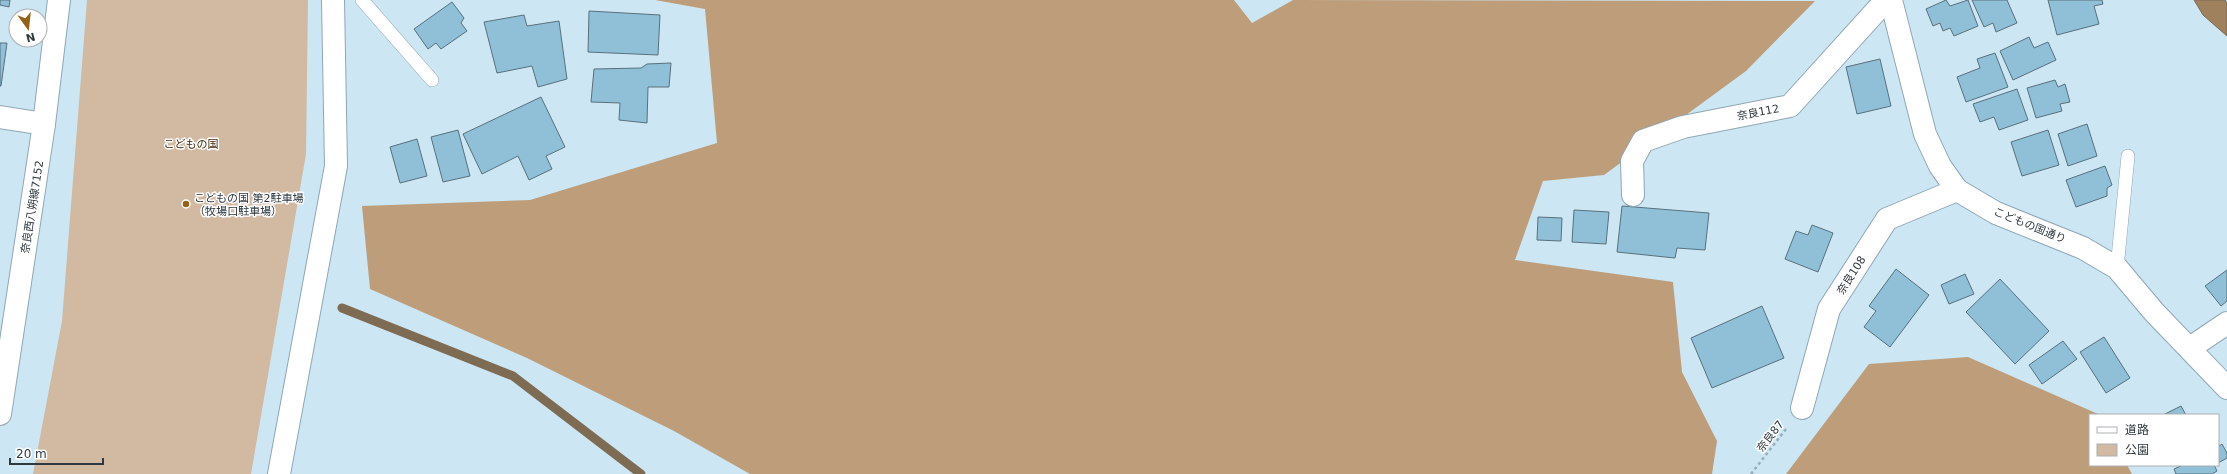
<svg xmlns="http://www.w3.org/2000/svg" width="2227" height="474" viewBox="0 0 2227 474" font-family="'DejaVu Sans','Noto Sans JP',sans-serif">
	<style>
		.green { fill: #d1baa1 }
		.forest { fill: #be9e7a }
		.water { fill: #a0815e; stroke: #7e6b54 }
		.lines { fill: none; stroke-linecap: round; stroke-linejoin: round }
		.stream { stroke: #7e6b54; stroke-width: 9 }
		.building { fill: #8fc0d8; stroke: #59707c }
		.lane-casing { stroke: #8fa7b4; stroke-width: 14 }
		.street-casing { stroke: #8fa7b4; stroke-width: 24 }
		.secondary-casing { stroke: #8fa7b4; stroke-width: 24 }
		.path { stroke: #99aeb8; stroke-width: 2.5; stroke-dasharray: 3 3; stroke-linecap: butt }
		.lane { stroke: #fff; stroke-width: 13 }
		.street { stroke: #fff; stroke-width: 22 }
		.secondary { stroke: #fff; stroke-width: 22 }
		.poi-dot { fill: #956116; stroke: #fff; stroke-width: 1.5 }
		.labels { text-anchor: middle; stroke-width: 3; stroke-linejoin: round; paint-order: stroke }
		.street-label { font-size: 11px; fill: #2e383e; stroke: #fff }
		.park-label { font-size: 11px; fill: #442c0f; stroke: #fff }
		.poi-label { font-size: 11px; fill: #2e383e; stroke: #fff; text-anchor: start }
	</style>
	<rect width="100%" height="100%" fill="#cce6f3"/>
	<polygon class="green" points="87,0 308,0 306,154 251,474 33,474 62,321"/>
	<g class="forest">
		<polygon points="655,0 1234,0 1252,23 1293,0 1815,1 1746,71 1604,175 1543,181 1515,260 1673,282 1682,372 1717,441 1712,474 750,474 674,431 527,358 370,289 362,206 530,200 717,143 705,9"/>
		<polygon points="1968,357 2098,414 2090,415 2090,465 2127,465 2132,474 1786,474 1869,364"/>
	</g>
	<polygon class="water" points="2194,0 2225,0 2227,3 2227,36 2203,15"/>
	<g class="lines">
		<polyline class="stream" points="342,308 513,376 641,474"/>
	</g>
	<g class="building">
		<polygon points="0,0 10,0 9,7 0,5"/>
		<polygon points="1946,0 1950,6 1968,0 1978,26 1954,36 1950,28 1943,31 1940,23 1933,26 1926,9"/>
		<polygon points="1972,0 2007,0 2017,23 1996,32 1993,23 1984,27"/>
		<polygon points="2048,0 2102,0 2103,4 2094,6 2099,24 2057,35"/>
		<polygon points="452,2 464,18 461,23 467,31 441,49 436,43 428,49 414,29"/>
		<polygon points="589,11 660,15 658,55 588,52"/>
		<polygon points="524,15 527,26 559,21 567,79 538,87 532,66 497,73 484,22"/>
		<polygon points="2029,37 2034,48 2048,42 2056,60 2013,80 2000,51"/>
		<polygon points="0,43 7,43 1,86 0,86"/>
		<polygon points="1995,53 2008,87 1966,102 1957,77 1980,68 1977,59"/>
		<polygon points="1880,59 1891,106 1857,114 1846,67"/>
		<polygon points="671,63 669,87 648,87 647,123 619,120 620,103 591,102 594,69 641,68 647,64"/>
		<polygon points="2055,80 2058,87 2065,84 2070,102 2060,104 2062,111 2036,118 2027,88"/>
		<polygon points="2017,89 2028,120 1999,130 1994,117 1980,122 1973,104"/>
		<polygon points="541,97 565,147 546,156 552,169 529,180 518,156 482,174 463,134"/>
		<polygon points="2087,124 2097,156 2068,166 2058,134"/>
		<polygon points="458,130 470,176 443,182 431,137"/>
		<polygon points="2048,130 2059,165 2022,176 2011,142"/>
		<polygon points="417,139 427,176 400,183 390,147"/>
		<polygon points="2105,166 2112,185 2107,188 2107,196 2076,207 2066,180"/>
		<polygon points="1622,206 1709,213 1705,250 1677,248 1675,258 1617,252"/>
		<polygon points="1574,210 1609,212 1606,244 1572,242"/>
		<polygon points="1538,217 1562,218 1561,241 1537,240"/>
		<polygon points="1812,225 1833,233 1818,272 1785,259 1796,231 1808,235"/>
		<polygon points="1896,269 1929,295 1890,347 1864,327 1876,311 1869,306"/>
		<polygon points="2227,270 2227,301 2221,306 2205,286"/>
		<polygon points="1965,274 1974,294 1949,304 1941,285"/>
		<polygon points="2000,279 2049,331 2015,364 1966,312"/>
		<polygon points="1762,306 1784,358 1712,388 1691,338"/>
		<polygon points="2104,337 2130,378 2106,393 2080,352"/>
		<polygon points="2063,341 2077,359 2042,384 2029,365"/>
		<polygon points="2181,406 2186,415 2163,415"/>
		<polygon points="2222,444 2227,453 2227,458 2218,463 2218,447"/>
		<polygon points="2183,465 2214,465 2217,471 2212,474 2176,474 2174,469"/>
	</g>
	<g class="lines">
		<g class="lane-casing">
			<g id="lane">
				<polyline points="362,0 432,80"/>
				<polyline points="2117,268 2128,156"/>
			</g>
		</g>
		<g class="street-casing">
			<g id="street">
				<polyline points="0,117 44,124"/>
				<polyline points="1633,195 1632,161 1643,141 1683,127 1790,106 1886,0"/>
				<polyline points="2190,348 2227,323"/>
				<polyline points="1802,408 1829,309 1887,219 1957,190"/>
				<polyline points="279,474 336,166 333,0"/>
			</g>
		</g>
		<g class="secondary-casing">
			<g id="secondary">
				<polyline points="1891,0 1925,134 1940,166 1957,190 1996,213 2083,248 2117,268 2154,312 2227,388"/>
				<polyline points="0,414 44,124 59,0"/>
			</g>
		</g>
		<polyline class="path" points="1751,474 1786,429"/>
		<use href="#lane" class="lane"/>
		<use href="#street" class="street"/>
		<use href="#secondary" class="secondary"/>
	</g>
	<circle class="poi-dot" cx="186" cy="204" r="4"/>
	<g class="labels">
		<g class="street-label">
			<text transform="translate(1758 112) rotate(-11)" y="4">奈良112</text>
			<text transform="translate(32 207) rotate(-81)" y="4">奈良西八朔線7152</text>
			<text transform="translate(2030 225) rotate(22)" y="4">こどもの国通り</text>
			<text transform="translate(1851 275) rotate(-57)" y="4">奈良108</text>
			<text transform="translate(1770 436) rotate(-52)" y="4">奈良87</text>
		</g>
		<g class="park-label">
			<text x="191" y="148">こどもの国</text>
		</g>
		<g class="poi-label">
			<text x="194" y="202">こどもの国 第2駐車場<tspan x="194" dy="13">（牧場口駐車場）</tspan></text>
		</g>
	</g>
	<rect x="2089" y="414" width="130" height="52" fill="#ffffff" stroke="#abafb2"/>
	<rect x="2097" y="427" width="20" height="6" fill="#ffffff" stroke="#abafb2"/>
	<text x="2125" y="434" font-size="12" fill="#2e383e">道路</text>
	<rect x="2097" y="444" width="20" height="12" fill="#d1baa1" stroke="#abafb2"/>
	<text x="2125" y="454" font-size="12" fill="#2e383e">公園</text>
	<g transform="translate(28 28) rotate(165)"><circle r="19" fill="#ffffff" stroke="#abafb2"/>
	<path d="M0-3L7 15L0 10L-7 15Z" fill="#956116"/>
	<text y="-6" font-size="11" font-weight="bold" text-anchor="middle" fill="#2e383e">N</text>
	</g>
	<path d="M10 458v6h93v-6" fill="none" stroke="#2e383e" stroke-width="2"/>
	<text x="16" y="458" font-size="12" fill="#2e383e" stroke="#ffffff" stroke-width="3" paint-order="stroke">20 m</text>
</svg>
